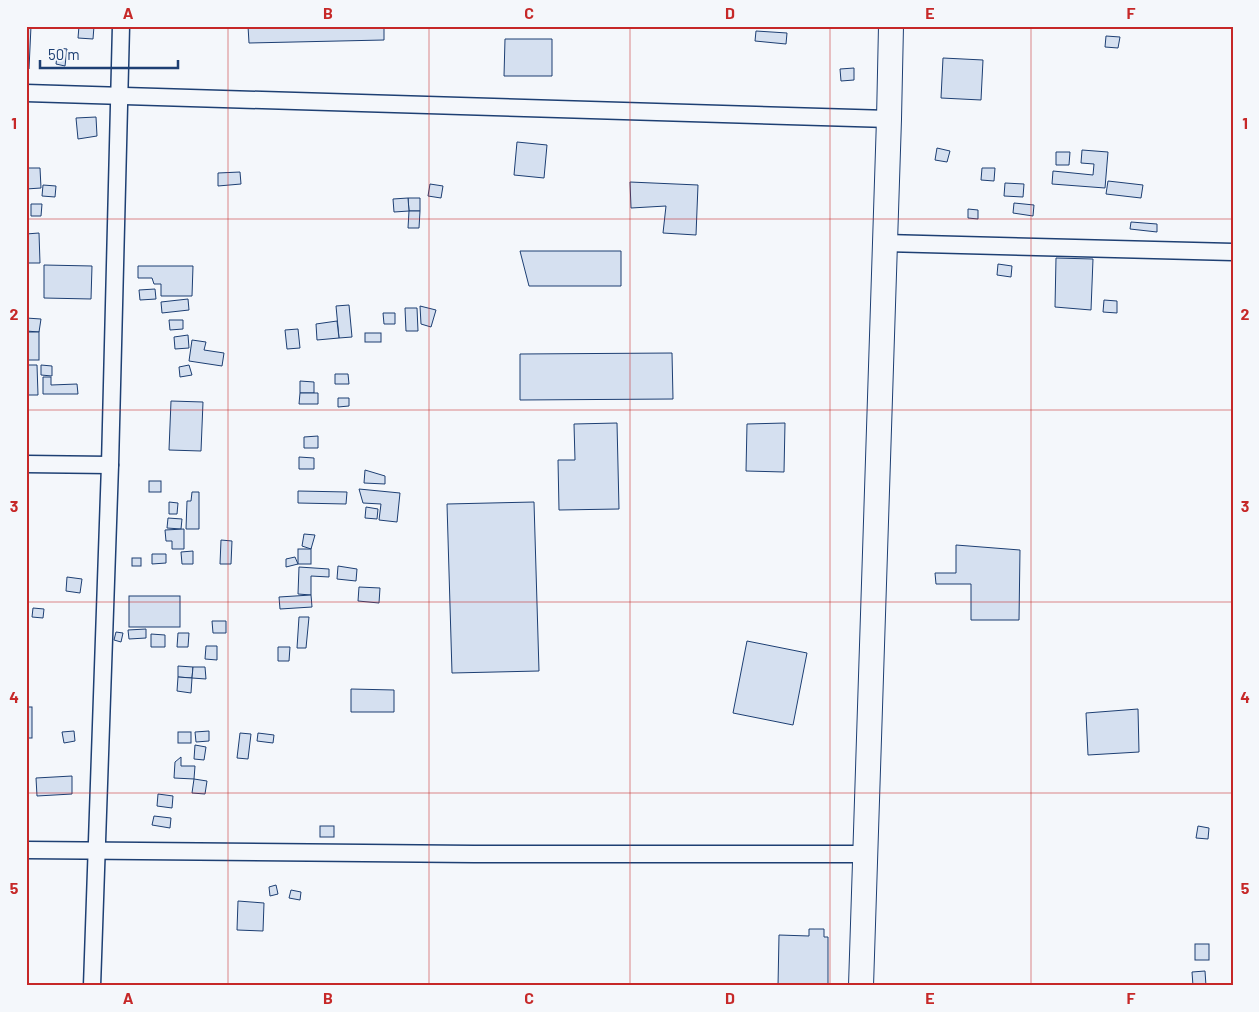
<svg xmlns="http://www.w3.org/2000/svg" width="1259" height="1012" viewBox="0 0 1259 1012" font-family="Barlow,sans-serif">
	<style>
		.building { fill: #d5e0f0; stroke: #1d3f73 }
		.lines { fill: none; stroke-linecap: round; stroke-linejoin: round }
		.street-casing { stroke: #1d3f73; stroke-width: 19 }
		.secondary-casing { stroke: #1d3f73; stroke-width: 26 }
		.street { stroke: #f4f7fb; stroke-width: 16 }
		.secondary { stroke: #f4f7fb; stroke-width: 24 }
		.grid { fill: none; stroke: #c62828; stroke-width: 1; stroke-opacity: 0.55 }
		.neatline { fill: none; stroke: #c62828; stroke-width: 2 }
		.grid-label { font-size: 16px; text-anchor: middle; font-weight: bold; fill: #c62828 }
	</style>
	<rect width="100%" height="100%" fill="#f4f7fb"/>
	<g class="building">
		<polygon points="26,26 31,26 29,69 26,69"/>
		<polygon points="79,26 94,26 93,39 78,38"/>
		<polygon points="248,26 384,26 384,40 249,43"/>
		<polygon points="756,31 787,33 786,44 755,41"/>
		<polygon points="1106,36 1120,37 1118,48 1105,47"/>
		<polygon points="505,39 552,39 552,76 504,76"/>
		<polygon points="58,48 67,49 65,66 56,64"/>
		<polygon points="943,58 983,60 981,100 941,98"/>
		<polygon points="854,68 854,80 841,81 840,69"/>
		<polygon points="96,117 97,136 78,139 76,118"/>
		<polygon points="517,142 547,145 544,178 514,175"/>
		<polygon points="937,148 950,151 947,162 935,160"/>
		<polygon points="1082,150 1108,152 1105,188 1052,184 1053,171 1093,175 1094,164 1081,163"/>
		<polygon points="1056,152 1070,152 1069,165 1056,165"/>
		<polygon points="26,168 40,168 41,188 26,189"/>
		<polygon points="982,168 995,168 994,181 981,180"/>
		<polygon points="240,172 241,184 218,186 218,173"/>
		<polygon points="1108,181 1143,185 1141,198 1106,194"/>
		<polygon points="630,182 698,185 696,235 663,233 666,206 631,208"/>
		<polygon points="1005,183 1024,184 1023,197 1004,196"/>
		<polygon points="430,184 443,186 441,198 428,196"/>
		<polygon points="43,185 56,186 55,197 42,196"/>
		<polygon points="408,198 420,198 420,211 409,211"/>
		<polygon points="408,198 409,211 394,212 393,199"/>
		<polygon points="1014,203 1034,205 1033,216 1013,213"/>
		<polygon points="31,204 42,204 41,216 31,216"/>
		<polygon points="968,209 978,210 978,219 968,218"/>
		<polygon points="409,211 420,211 419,228 408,228"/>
		<polygon points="1131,222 1157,224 1157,232 1130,229"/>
		<polygon points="39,233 40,263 26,263 26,234"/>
		<polygon points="520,251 621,251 621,286 529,286"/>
		<polygon points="1056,258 1093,259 1091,310 1055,307"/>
		<polygon points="998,264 1012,266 1011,277 997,275"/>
		<polygon points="44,265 92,266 91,299 44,298"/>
		<polygon points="138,266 193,266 192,296 161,296 161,284 154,284 152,278 138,278"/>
		<polygon points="155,289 156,299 140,300 139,290"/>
		<polygon points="188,299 189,310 162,313 161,302"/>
		<polygon points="1104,300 1117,301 1117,313 1103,312"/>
		<polygon points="349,305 352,337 339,338 336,306"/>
		<polygon points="420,306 436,310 431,327 421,324"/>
		<polygon points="405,308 417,308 418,331 406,331"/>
		<polygon points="383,313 395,313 395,324 384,324"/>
		<polygon points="26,318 41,319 39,332 26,331"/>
		<polygon points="169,320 183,320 183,329 170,330"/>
		<polygon points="337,321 339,338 317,340 316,324"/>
		<polygon points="298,329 300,348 287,349 285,330"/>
		<rect x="26" y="332" width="13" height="28"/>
		<rect x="365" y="333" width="16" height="9"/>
		<polygon points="188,335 189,348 175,349 174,337"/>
		<polygon points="192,340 206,342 204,350 224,353 222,366 189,361"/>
		<polygon points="672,353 673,399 520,400 520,354"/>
		<polygon points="26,365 37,365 38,395 26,395"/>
		<polygon points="41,365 52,366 52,376 41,375"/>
		<polygon points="189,365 192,375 180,377 179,367"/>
		<polygon points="335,374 348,374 349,384 335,384"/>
		<polygon points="43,377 51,377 51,385 77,384 78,394 43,394"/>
		<polygon points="300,381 314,382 314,393 300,393"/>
		<polygon points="300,393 318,393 318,404 299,404"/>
		<polygon points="338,398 349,398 349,406 338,407"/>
		<polygon points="171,401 203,402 201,451 169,450"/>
		<polygon points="617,423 619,509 559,510 558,460 575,460 574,424"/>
		<polygon points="785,423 784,472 746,471 747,424"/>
		<polygon points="318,436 318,448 304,448 304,437"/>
		<polygon points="299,457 314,458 314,469 299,469"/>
		<polygon points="365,470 385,476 385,484 364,483"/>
		<rect x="149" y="481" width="12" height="11"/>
		<polygon points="359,489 400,493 397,522 379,520 381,504 363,503"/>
		<polygon points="298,491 347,492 346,504 298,503"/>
		<polygon points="192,492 199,492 199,529 186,529 187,501 191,501"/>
		<polygon points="169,502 178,503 177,514 169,514"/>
		<polygon points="534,502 539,671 452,673 447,504"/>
		<polygon points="366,507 378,509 377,519 365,518"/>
		<polygon points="168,518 182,519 181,529 167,528"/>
		<polygon points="184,529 184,549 172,549 172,541 166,541 165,530"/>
		<polygon points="304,534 315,535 311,549 302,546"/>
		<polygon points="221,540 232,541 231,564 220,564"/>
		<polygon points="956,545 1020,550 1019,620 971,620 971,584 936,584 935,573 956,573"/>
		<rect x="298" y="549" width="13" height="15"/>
		<polygon points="193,551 193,564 182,564 181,552"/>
		<polygon points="152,554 166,554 166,563 152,564"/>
		<polygon points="295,557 298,564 286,567 286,559"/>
		<rect x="132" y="558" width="9" height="8"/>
		<polygon points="338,566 357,569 356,581 337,579"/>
		<polygon points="299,567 329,569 329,577 311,576 311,595 298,594"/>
		<polygon points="67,577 82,579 80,593 66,591"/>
		<polygon points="359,587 380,588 379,603 358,601"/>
		<polygon points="311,595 312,607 280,609 279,597"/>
		<rect x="129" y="596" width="51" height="31"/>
		<polygon points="33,608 44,609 43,618 32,617"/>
		<polygon points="299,617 309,617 306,648 297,648"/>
		<polygon points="212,621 226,621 226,633 213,633"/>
		<polygon points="146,629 146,638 129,639 128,630"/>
		<polygon points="116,632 123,633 121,642 114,640"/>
		<polygon points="178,633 189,633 188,647 177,647"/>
		<polygon points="151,634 165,635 165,647 151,647"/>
		<polygon points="747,641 807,653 793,725 733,713"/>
		<polygon points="206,646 217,646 217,660 205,659"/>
		<polygon points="278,647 290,647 289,661 278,661"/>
		<polygon points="178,666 193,667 192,678 178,677"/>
		<polygon points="193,667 205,667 206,679 192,678"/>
		<polygon points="178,677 192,678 191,693 177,691"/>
		<polygon points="351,689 394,690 394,712 351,712"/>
		<rect x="26" y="707" width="6" height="31"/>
		<polygon points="1138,709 1139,752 1088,755 1086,713"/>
		<polygon points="74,731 75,741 64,743 62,732"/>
		<polygon points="209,731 209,741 196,742 195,732"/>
		<rect x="178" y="732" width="13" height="11"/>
		<polygon points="240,733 251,734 248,759 237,758"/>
		<polygon points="258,733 274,735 273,743 257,741"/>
		<polygon points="195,745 206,747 204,760 194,759"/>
		<polygon points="181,757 181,766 195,766 194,779 174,778 175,762"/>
		<polygon points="72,776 72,794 37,796 36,778"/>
		<polygon points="194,779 207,781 205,794 192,793"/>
		<polygon points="158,794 173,796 172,808 157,806"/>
		<polygon points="154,816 171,818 170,828 152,825"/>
		<rect x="320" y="826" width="14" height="11"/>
		<polygon points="1198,826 1209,828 1208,839 1196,838"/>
		<polygon points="276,885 278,894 270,896 269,887"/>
		<polygon points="291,890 301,892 300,900 289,898"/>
		<polygon points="238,901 264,903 263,931 237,930"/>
		<polygon points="809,929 824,929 824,937 828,937 828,986 778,986 779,935 809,936"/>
		<rect x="1195" y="944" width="14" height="16"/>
		<polygon points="1205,971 1206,986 1193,986 1192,972"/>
	</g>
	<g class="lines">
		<g class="street-casing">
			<g id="street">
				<polyline points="26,93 889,119"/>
				<polyline points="885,243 1233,252"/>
				<polyline points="26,464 110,465"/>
				<polyline points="26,850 474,854 866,854"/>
				<polyline points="92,986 110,465 121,26"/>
			</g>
		</g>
		<g class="secondary-casing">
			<polyline id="secondary" points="861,986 889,119 891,26"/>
		</g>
		<use href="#street" class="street"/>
		<use href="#secondary" class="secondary"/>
	</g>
	<path class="grid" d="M228 26V986M429 26V986M630 26V986M830 26V986M1031 26V986M26 219H1233M26 410H1233M26 602H1233M26 793H1233"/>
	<rect width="1259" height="1012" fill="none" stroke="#f4f7fb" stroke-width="55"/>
	<path d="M40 60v8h138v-8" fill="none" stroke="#1d3f73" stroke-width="2.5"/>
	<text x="48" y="60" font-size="15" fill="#1d3f73" stroke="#f4f7fb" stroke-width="4" paint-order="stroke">50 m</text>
	<rect x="28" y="28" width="1204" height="956" class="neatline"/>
	<g class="grid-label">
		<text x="128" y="19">A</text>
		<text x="328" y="19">B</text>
		<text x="529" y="19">C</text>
		<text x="730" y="19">D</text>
		<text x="930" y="19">E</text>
		<text x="1131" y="19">F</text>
		<text x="14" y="129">1</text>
		<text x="1245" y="129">1</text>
		<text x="14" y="320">2</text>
		<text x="1245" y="320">2</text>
		<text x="14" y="512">3</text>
		<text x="1245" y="512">3</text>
		<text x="14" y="703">4</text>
		<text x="1245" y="703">4</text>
		<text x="14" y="894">5</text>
		<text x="1245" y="894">5</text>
		<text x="128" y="1004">A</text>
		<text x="328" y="1004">B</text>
		<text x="529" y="1004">C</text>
		<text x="730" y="1004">D</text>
		<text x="930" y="1004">E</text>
		<text x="1131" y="1004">F</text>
	</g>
</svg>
